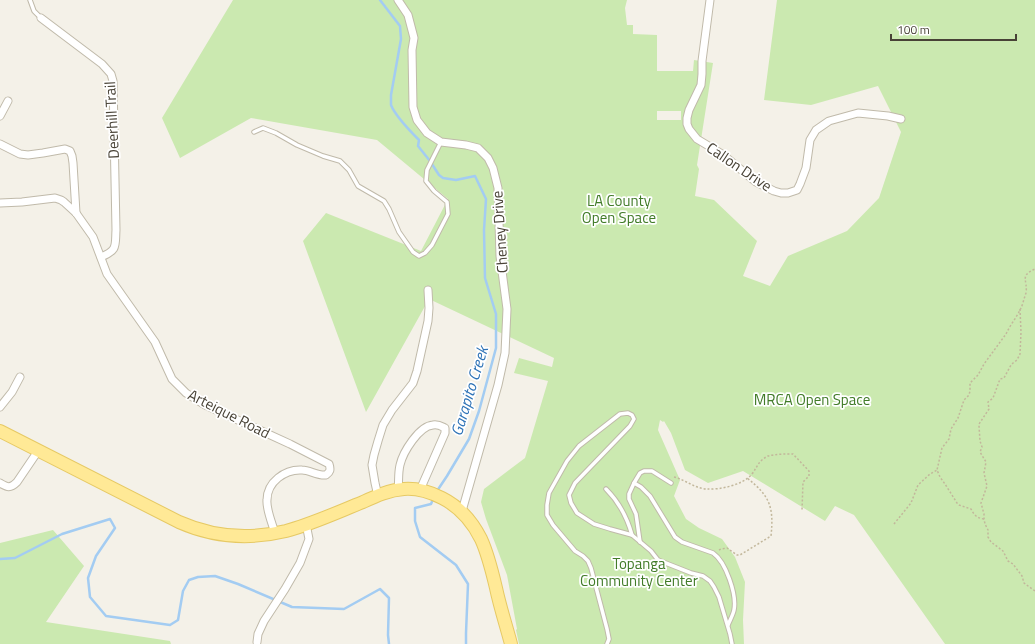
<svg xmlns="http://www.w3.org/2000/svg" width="1035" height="644" viewBox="0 0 1035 644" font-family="'Titillium Web',sans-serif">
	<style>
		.green { fill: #cbe9b0; fill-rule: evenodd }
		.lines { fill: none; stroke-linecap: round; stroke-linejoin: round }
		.stream { stroke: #a3ccf2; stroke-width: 2.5 }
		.service-casing { stroke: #c0baaa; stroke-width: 5.5 }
		.minor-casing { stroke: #c0baaa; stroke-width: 9 }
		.primary-casing { stroke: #e6c964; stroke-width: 14 }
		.path { stroke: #c2b79b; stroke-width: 1.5; stroke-dasharray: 2 2; stroke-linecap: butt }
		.service { stroke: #fff; stroke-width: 3.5 }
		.minor { stroke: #fff; stroke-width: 7 }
		.primary { stroke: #ffe996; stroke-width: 12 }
		.labels { text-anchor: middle; stroke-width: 3.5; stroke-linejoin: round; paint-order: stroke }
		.street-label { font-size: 15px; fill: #484236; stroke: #fff }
		.park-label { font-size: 15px; fill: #417b28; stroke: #fff }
		.water-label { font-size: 16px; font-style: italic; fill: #2d72b6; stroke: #fff }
	</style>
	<rect width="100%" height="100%" fill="#f4f1e8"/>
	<g class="green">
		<path d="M233 0H627L625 8 627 25H633V34L657 35V71H693L694 60 713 63 697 165 699 169 695 196 714 200 757 241 743 276 770 286 788 256 847 231 879 198 901 132 878 86 811 105 764 100 777 0H1035V644H945L854 515 835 506 825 521 743 471 708 483 685 470 671 433 664 421 663 422 660 420 658 430 680 480 674 496 686 519 699 528 722 539 735 557 745 582 743 620 744 644H519L516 630 517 629 507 575 486 519 481 502 484 489 525 458 548 381 514 373 519 358 552 367 554 358 429 299 366 412 303 241 326 213 421 251 448 199 377 140 251 118 180 158 162 118ZM657 111H681V120H657Z"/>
		<polygon points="53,530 84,566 46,622 170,641 171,644 0,644 0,543"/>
	</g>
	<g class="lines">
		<g class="stream">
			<path d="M380 0 400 26 401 39 391 95C391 98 391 102 391 105 395 115 411 132 419 140L418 146 430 161 439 175 443 178 456 180 475 176 486 199 484 230 485 278 496 314V348L479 411 469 439 447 476 437 491"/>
			<polyline points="434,497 431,504 415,508 415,521 420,537 456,565 468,584 466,633 466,644"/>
			<polyline points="0,559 15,558 62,534 110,519 115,528 96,556 88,578 90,597 106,616 170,625 178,620 183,591 189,580 198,577 215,576 238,584 292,607 344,609 380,589 389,598 388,635 389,644"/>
		</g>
		<g class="service-casing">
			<g id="service">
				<polyline points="30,0 34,11 41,18"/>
				<polyline points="254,132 263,128 276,133 297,145 323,156 340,161 349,170 358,186 384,201 389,209 399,232 413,252 419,256 425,253 432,245 448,214 447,202 434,191 426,181 427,170 441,142"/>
				<path d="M634 483 641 487 650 496 675 537 682 542 713 553C726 562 737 595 734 610 733 615 730 620 728 625"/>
				<path d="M606 489C619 502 627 517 632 535"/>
				<polyline points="640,542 636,514 629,499 629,494 634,483 640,473 644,471 652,471 671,483"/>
				<polyline points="607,644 609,639 607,629 591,568 588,561 583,556 575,551 553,525 547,515 547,505 549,493 567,461 579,446 620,414 628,413 632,415 634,419 630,426 575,483 569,495 571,503 577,513 594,524 610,529 632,535 651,551 658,560 691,573 703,576 710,581 714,587 719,597 730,634 732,644"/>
			</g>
		</g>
		<g class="minor-casing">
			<g id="minor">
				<polyline points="398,0 408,15 414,38 412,50 413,107 417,120 427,133 441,142 466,145 478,148 488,158 493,168 498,188 500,256 507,309 505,353 498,385 462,511"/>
				<polyline points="710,0 702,61 702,74 701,85 689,110 687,118 687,124 689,129 697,139 722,154 756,182 774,191 781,193 788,193 797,190 800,184 806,168 810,140 816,130 829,121 858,113 888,116 901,119"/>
				<path d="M41 18 102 64 111 74 113 81 116 230C115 246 118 250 101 257"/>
				<polyline points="0,116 8,101"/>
				<polyline points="0,144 20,154 28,155 43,153 65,149 70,151 72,156 73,163 76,213"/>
				<path d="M0 203 22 202 55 198 61 200 64 202 76 213 93 237 107 274 155 342 172 379 186 393 205 405 290 444 329 464C331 470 330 472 326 475 317 476 310 470 302 470 285 469 267 482 267 500 266 509 272 523 275 533"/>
				<polyline points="0,407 12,392 20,377"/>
				<path d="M0 483C7 487 10 489 17 482L38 451"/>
				<path d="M398 490C399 482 398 473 400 465 403 452 419 426 433 425 438 424 441 426 445 428V433L420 490"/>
				<polyline points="378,496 375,483 372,465 374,455 378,441 383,425 392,410 413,383 417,371 428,321 429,308 428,290"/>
				<polyline points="257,642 258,634 264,621 285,589 300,563 309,539 306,524"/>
			</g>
		</g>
		<g class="primary-casing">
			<path id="primary" d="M0 431 179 522C215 538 249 540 286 531 312 524 338 512 363 502 376 496 389 490 404 489 417 488 430 492 442 498 460 507 472 521 481 539 488 554 492 571 496 588 500 607 506 625 511 644"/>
		</g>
		<g class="path">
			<polyline points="1020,309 1021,332 1020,354 1017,360 1013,363 1011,365 1004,378 1000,379 993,398 988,402 989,409 979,424 979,426 980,441 982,447 980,452 986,462 984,473 987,486 981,503 984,514 984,519 985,524 988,530 988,537 991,542 1003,551 1008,561 1013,564 1022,576 1024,583 1035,591"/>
			<path d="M674 477C686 480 694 488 706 489 720 490 743 485 752 474 758 466 758 461 768 456 775 454 786 454 793 454L809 471V476L803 482 802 510"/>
			<path d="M984 519C977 518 974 515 971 509L959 505 957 503 945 484 940 477 937 470 942 448 949 439 951 429 958 418 964 400 969 395 970 391V383L978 375 984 364 1006 334C1010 325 1017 317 1021 308 1023 304 1024 298 1026 293 1028 280 1019 276 1035 269"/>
			<polyline points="894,524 911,503 918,485 930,474 937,470"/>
			<path d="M719 550 721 549 727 548 737 555H740L771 536C774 507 770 496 747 478"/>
		</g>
		<use href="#service" class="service"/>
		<use href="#minor" class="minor"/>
		<use href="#primary" class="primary"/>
	</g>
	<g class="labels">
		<g class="street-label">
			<text transform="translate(112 120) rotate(-93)" y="5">Deerhill Trail</text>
			<text transform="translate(739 167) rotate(34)" y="5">Callon Drive</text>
			<text transform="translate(500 232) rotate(-94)" y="5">Cheney Drive</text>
			<text transform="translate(229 414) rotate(27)" y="5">Arteique Road</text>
		</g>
		<g class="park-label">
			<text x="619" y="206">LA County<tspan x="619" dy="17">Open Space</tspan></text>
			<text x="812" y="405">MRCA Open Space</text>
			<text x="639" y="569">Topanga<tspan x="639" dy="17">Community Center</tspan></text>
		</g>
		<g class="water-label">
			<text transform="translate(469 391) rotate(-73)" y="6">Garapito Creek</text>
		</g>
	</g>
	<path d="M891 34v6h125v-6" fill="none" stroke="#484236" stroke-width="2"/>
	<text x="897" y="34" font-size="12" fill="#484236" stroke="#ffffff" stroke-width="3" paint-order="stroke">100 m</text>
</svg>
